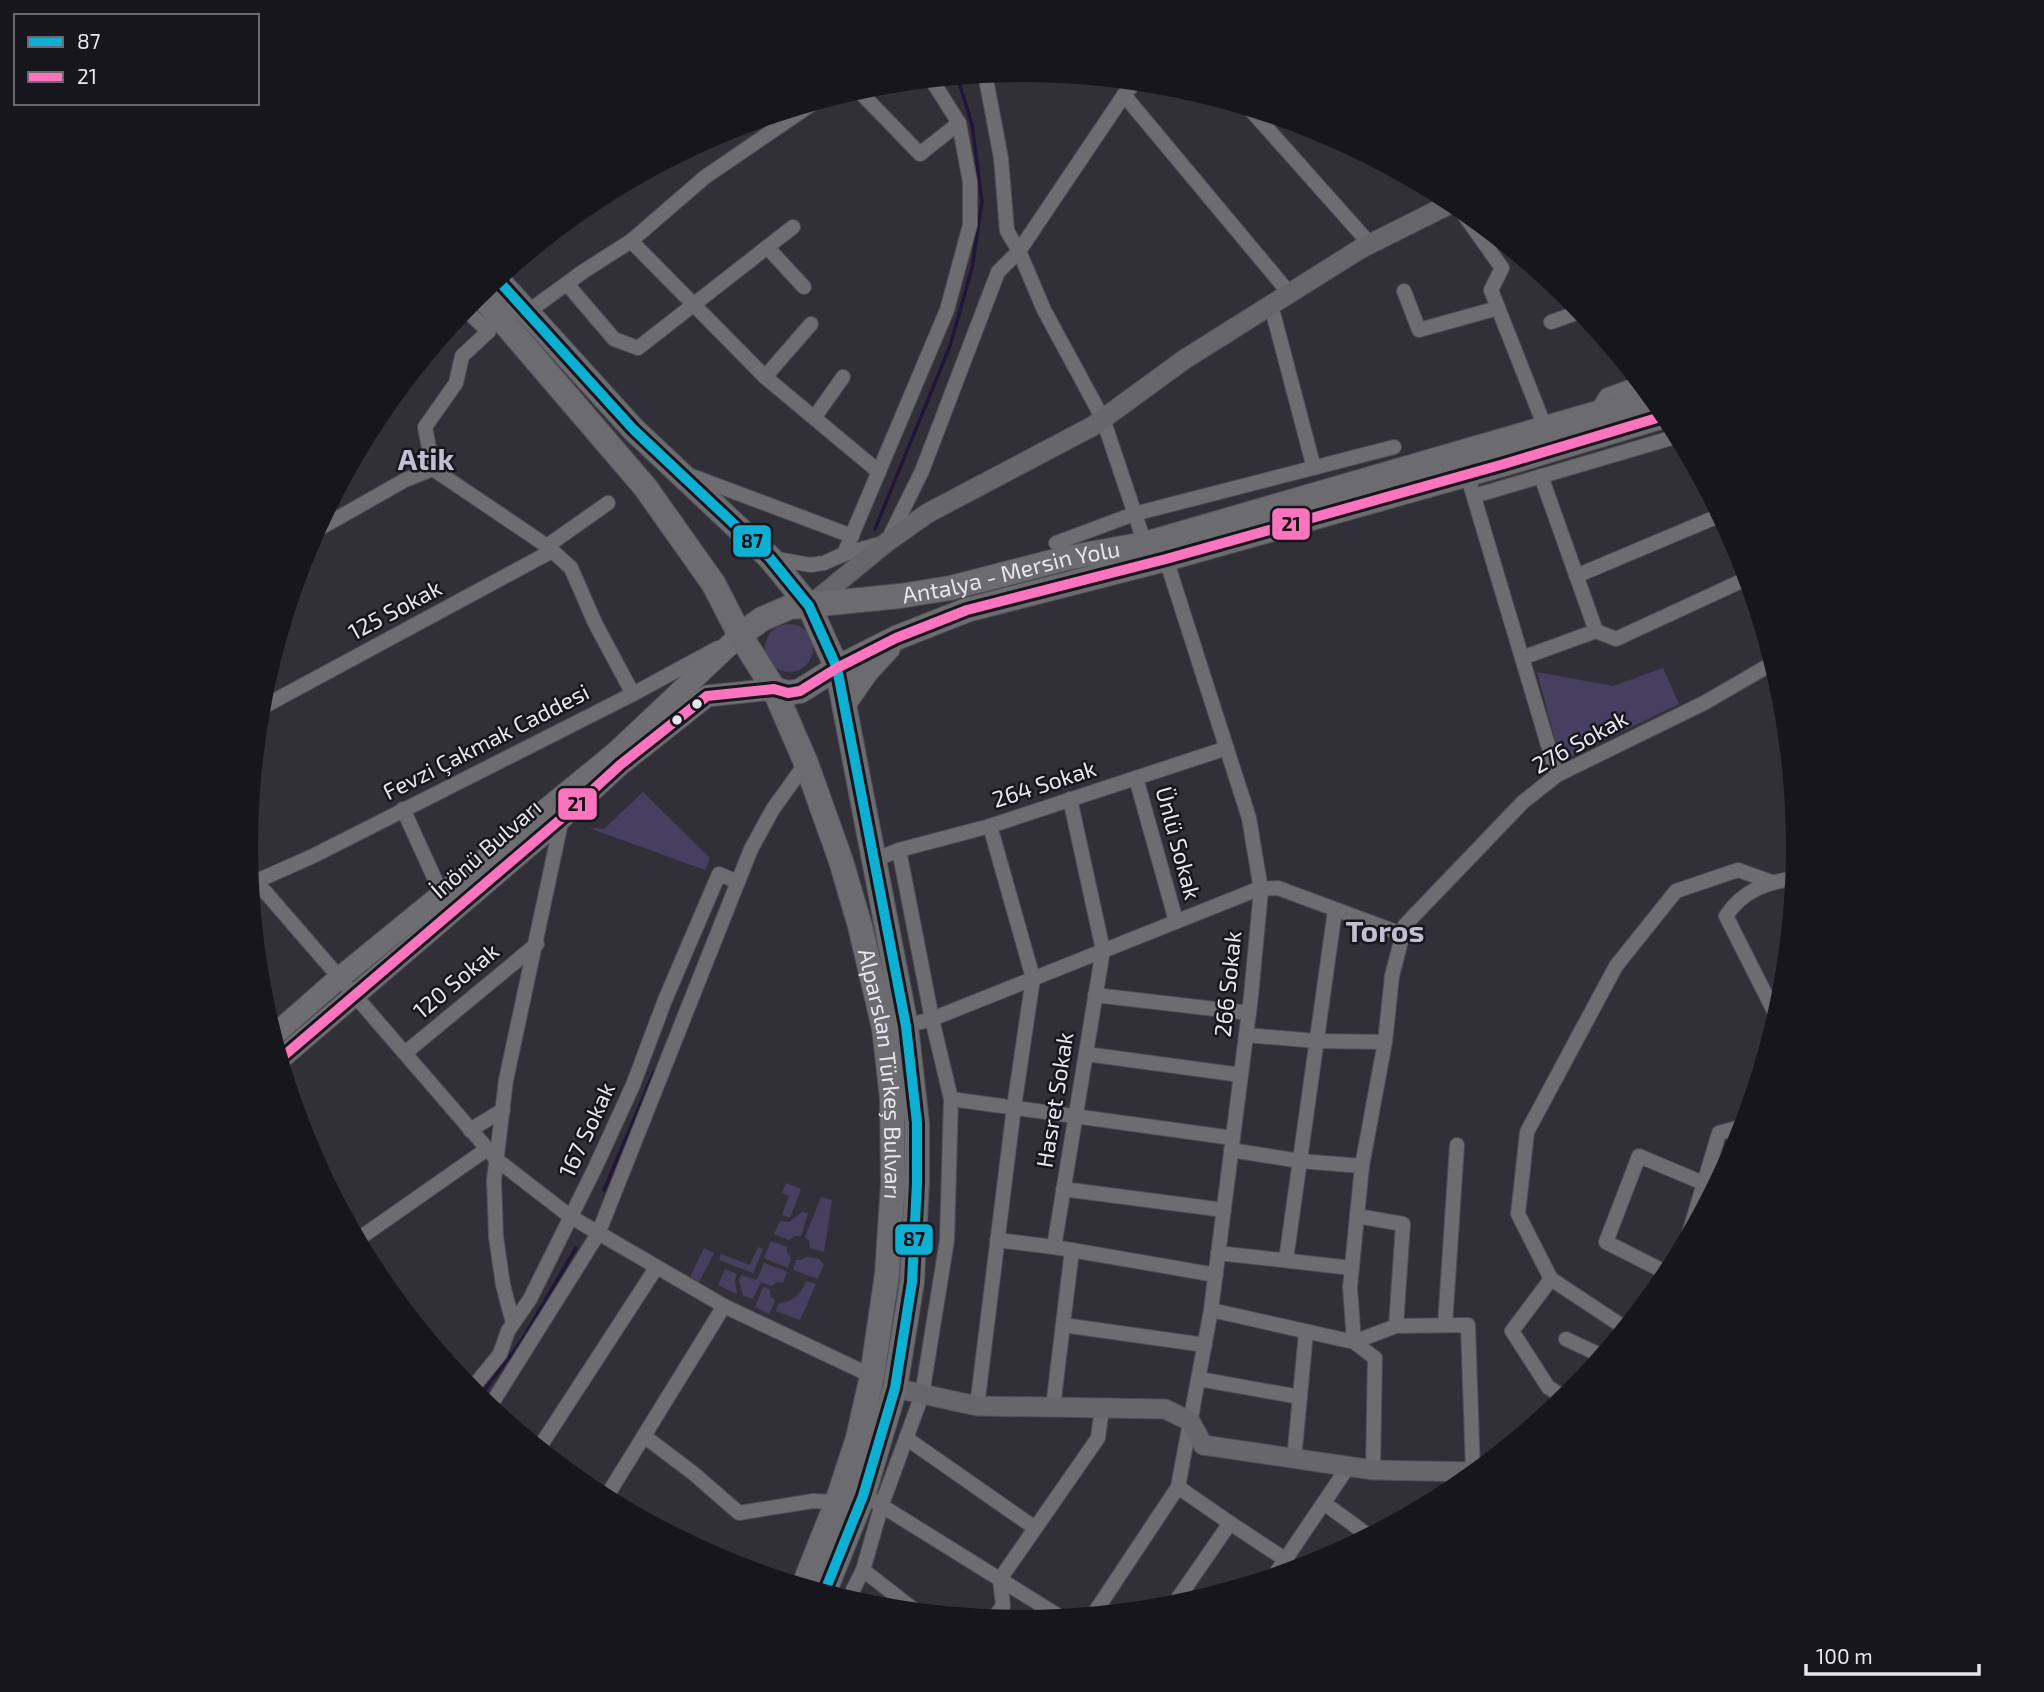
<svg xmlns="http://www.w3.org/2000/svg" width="2044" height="1692" viewBox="0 0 2044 1692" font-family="'Exo 2',sans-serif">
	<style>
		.green { fill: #473f60 }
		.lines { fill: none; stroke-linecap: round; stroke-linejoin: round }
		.stream { stroke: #211539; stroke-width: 3.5 }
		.street-casing { stroke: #4f4e55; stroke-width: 16 }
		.secondary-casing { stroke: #4f4e55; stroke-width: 21 }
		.primary-casing { stroke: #4f4e55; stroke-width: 23 }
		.highway-casing { stroke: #4f4e55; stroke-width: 26 }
		.street { stroke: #6d6c70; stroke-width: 14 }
		.secondary { stroke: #67666b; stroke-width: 19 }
		.primary { stroke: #6e6d74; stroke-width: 21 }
		.highway { stroke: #6c6b70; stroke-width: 24 }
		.bus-1-casing { stroke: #17161d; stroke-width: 16 }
		.bus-2-casing { stroke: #17161d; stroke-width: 16 }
		.bus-1 { stroke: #0dafd3; stroke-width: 10 }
		.bus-2 { stroke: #fc73be; stroke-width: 10 }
		.bus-dot { fill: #e7e5f0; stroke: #17161d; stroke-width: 2.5 }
		.labels { text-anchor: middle; stroke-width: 5; stroke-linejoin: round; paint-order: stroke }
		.street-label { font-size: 23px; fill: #e7e5f0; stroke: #17161d }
		.district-label { font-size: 30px; font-weight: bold; fill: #c3bfd3; stroke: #17161d }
		.line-badge { stroke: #17161d; stroke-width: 2.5 }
		.pale-badge-label { font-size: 19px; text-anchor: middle; font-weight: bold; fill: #111 }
	</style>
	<rect width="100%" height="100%" fill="#313038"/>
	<g class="green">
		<circle cx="789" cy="648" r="24"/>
		<polygon points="1663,668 1679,704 1565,759 1558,751 1537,672 1613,686"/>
		<polygon points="643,792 710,858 705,870 589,828 604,829"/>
		<polygon points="786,1183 801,1189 790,1218 782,1215 789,1196 782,1193"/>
		<polygon points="821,1197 832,1200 824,1252 810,1248 809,1241 805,1237"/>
		<polygon points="802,1212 808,1213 801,1236 795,1236 789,1240 774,1234 780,1221 789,1222"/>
		<polygon points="771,1241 787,1247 787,1252 791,1258 788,1268 764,1258"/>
		<polygon points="758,1247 763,1249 753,1273 719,1260 721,1254 750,1265"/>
		<polygon points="704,1248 714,1253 699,1282 690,1277"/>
		<polygon points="807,1257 819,1259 824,1264 818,1279 793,1270 796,1260 801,1260"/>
		<polygon points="764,1263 787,1271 783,1283 777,1282 771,1286 761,1282 753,1299 743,1296 739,1280 741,1275 757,1280"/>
		<polygon points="725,1269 737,1274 735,1280 737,1294 718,1285"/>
		<path d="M806 1281 816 1284 800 1320 776 1311 778 1304C794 1300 800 1296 806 1281Z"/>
		<polygon points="763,1287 771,1290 770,1295 775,1301 769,1314 755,1307"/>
	</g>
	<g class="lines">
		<g class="stream">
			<polyline points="875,529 950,346 972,268 982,202 972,124 957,76"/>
			<polyline points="604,1190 654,1072"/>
			<polyline points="478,1399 522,1340 576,1248"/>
		</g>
		<g class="street-casing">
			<g id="street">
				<polyline points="985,74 1001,158 1007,231 1019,251 1044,310 1103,419 1145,544"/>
				<polyline points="857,89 920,154 959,123"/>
				<polyline points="1124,95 1290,294"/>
				<polyline points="1249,108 1370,244"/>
				<polyline points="1455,202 1502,268 1491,290 1541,417"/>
				<polyline points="631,241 765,377 879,472"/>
				<polyline points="767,247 804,287"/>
				<polyline points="567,284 614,339 638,348 793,227"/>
				<polyline points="1404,291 1419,330 1498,308"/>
				<polyline points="1271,305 1314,468"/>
				<polyline points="464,308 488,331"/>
				<polyline points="533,308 584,271 631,241 705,177 815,102"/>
				<polyline points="1551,322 1582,311"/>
				<polyline points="765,377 811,324"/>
				<polyline points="1595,414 1607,395 1641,383"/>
				<polyline points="814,418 843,377"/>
				<polyline points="433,469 425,427 456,383 462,356 489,331"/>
				<polyline points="1467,474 1557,775"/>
				<polyline points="689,475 852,536"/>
				<polyline points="1541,476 1596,631"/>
				<polyline points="1474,496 1678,436"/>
				<polyline points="315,531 405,480 433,469 547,546 571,568 595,623 633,694"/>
				<polyline points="1056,543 1134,514 1394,447"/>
				<polyline points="547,546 608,503"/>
				<polyline points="844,554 947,310 970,225 970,182 959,123 931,79"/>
				<polyline points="772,558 810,565 824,563 844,554 887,542 922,471 998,272 1019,251 1124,95 1136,81"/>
				<polyline points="1576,576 1721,515"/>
				<polyline points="1522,658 1596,631 1616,639 1748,578"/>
				<polyline points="259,709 552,551"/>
				<polyline points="1136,778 1176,921"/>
				<polyline points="1070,799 1103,950 1054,1247 1216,1275"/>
				<polyline points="403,809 442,895"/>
				<polyline points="874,860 899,850 990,826 1227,748"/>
				<polyline points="249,873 497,1160 571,1217 724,1306 872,1376"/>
				<polyline points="250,884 313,856 633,694 718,648"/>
				<polyline points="1095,995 1249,1013"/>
				<path d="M1777 1017 1726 916C1743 890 1766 883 1795 878"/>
				<polyline points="906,1026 932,1019 1258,889 1278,888 1402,934"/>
				<polyline points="1246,1035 1317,1041 1385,1042"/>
				<polyline points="405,1053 537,944"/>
				<polyline points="1086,1054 1241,1075"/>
				<polyline points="951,1099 1233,1138"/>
				<polyline points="470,1130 503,1110"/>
				<polyline points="1231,1150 1300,1161 1362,1166"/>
				<polyline points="1063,1189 1224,1210"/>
				<polyline points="1357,1216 1403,1224 1396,1326"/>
				<polyline points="357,1240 487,1149"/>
				<polyline points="997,1240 1054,1247"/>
				<polyline points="1687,1240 1719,1133 1744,1126"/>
				<polyline points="1218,1253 1352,1268"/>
				<polyline points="1286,1260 1335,910"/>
				<polyline points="1669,1274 1606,1242 1639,1156 1703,1183"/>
				<polyline points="1551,1279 1512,1331 1548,1387 1566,1399"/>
				<polyline points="1211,1310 1354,1342 1396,1326 1468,1325 1473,1472"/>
				<polyline points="513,1323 503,1285 496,1237 494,1180 506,1080 562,818"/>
				<polyline points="1063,1325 1205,1345"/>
				<polyline points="1445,1325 1457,1145"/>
				<polyline points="1625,1328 1551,1279 1518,1214 1527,1132 1616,966 1676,891 1738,870 1772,882"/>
				<polyline points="1566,1339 1602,1356"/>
				<polyline points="1199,1379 1300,1397"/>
				<polyline points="470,1391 500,1354 508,1331 530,1299 595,1168 633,1085 665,1000 719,874 738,882"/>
				<polyline points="977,1406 1014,1107 1033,978 990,826"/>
				<polyline points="1053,1407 1072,1250"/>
				<polyline points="489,1408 598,1234 751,849 773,809 806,763"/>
				<polyline points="644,1436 693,1473 739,1513 813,1501 837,1502"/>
				<polyline points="906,1438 1035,1528"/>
				<polyline points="539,1448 656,1268"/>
				<polyline points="1294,1459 1306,1333"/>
				<polyline points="1373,1470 1375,1358 1354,1342 1350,1287 1362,1166 1385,1042 1392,976 1405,925 1523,802 1557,775 1704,703 1773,663"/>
				<polyline points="605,1499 724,1306"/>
				<polyline points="874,1501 1062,1618"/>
				<polyline points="1324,1503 1369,1536"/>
				<polyline points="1230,1523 1286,1560"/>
				<polyline points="863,1570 917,1612"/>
				<polyline points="1274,1576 1348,1467"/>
				<polyline points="848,1600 863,1570 882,1504 922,1395 947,1240 951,1099 932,1019 899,850"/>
				<polyline points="1172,1607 1230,1523 1178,1487"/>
				<polyline points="1093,1615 1178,1487 1211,1310 1251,996 1261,890 1249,818 1166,559"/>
				<polyline points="993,1619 1003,1606 1000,1579 1098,1438 1102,1408"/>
			</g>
		</g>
		<g class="secondary-casing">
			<g id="secondary">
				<polyline points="809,606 887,542 928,513 1093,426 1185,359 1360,249 1454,202"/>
				<polyline points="895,1388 977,1406 1165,1409 1190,1421 1203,1445 1373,1470 1476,1472"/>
			</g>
		</g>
		<g class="primary-casing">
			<g id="primary">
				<polyline points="273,1036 338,979 615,753 740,635"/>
				<polyline points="280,1059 562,818 620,765 707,696 774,689"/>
			</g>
		</g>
		<g class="highway-casing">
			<g id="highway">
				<polyline points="496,278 634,430 770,558 809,606 837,668 906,1026 917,1123 917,1183 912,1282 895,1388 863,1496 824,1593"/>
				<path id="s1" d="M479 293 645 487 713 583 740 635 774 689 806 763 841 861 860 926 884 1028 892 1098 893 1184 887 1274 872 1376 858 1438 837 1502 803 1587"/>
				<path id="s2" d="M740 635 762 619 790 607 900 596 950 588 1067 558 1145 544 1653 397"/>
				<polyline points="774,689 788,693 800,691 837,668 896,638 967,610 1166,559 1504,464 1667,415"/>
				<polyline points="845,702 866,672 888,648"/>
			</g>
		</g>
		<use href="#street" class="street"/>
		<use href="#secondary" class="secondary"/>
		<use href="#primary" class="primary"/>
		<use href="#highway" class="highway"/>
		<g class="bus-1-casing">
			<polyline id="bus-1" points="496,278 634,430 770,558 809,606 837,668 906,1026 917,1123 917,1183 912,1282 895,1388 863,1496 824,1593"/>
		</g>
		<g class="bus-2-casing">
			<polyline id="bus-2" points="280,1059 562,818 620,765 707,696 774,689 788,693 800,691 837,668 896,638 967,610 1166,559 1504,464 1667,415"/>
		</g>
		<use href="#bus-1" class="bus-1"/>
		<use href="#bus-2" class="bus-2"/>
	</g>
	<g class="bus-dot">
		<circle cx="697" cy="704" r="6"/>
		<circle cx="677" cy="720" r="6"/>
	</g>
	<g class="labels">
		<g class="street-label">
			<text dy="8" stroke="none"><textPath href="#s2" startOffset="282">Antalya - Mersin Yolu</textPath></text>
			<text transform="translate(395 610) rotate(-28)" y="8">125 Sokak</text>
			<text transform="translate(486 742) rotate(-27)" y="8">Fevzi Çakmak Caddesi</text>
			<text transform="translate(1580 742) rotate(-29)" y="8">276 Sokak</text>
			<text transform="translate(1044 784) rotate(-18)" y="8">264 Sokak</text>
			<text transform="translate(1178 843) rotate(75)" y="8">Ünlü Sokak</text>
			<text transform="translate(486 849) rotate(-41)" y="8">İnönü Bulvarı</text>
			<text transform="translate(456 981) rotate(-40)" y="8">120 Sokak</text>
			<text transform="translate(1228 984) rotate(-84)" y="8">266 Sokak</text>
			<text dy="8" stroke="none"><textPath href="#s1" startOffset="898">Alparslan Türkeş Bulvarı</textPath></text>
			<text transform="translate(1055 1100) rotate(-81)" y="8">Hasret Sokak</text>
			<text transform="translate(587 1130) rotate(-65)" y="8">167 Sokak</text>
		</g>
		<g class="district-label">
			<text x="426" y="470">Atik</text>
			<text x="1385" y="942">Toros</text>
		</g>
	</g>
	<path d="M0 0H2044V1692H0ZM258 846a764 764 0 1 1 1528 0a764 764 0 1 1-1528 0Z" fill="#17161d" fill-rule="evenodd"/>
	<g class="line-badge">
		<rect x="1271" y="507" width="40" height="34" rx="7" fill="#fc73be"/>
		<rect x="732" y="524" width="40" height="34" rx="7" fill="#0dafd3"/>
		<rect x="557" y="787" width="41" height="34" rx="7" fill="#fc73be"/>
		<rect x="894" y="1223" width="40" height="33" rx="7" fill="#0dafd3"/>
	</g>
	<g class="pale-badge-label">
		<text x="1291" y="531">21</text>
		<text x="752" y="548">87</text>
		<text x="577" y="811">21</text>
		<text x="914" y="1246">87</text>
	</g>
	<rect x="14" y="14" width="245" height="91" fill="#17161d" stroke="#6a6971" stroke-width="2"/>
	<rect x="28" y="37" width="35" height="10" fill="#0dafd3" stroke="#6a6971" stroke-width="2"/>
	<text x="77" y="49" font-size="21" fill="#e7e5f0">87</text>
	<rect x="28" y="72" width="35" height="10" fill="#fc73be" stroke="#6a6971" stroke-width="2"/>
	<text x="77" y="84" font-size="21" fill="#e7e5f0">21</text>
	<path d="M1806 1664v10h173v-10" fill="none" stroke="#e7e5f0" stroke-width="3.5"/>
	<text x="1816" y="1664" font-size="21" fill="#e7e5f0" stroke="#17161d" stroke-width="5" paint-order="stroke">100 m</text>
</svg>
